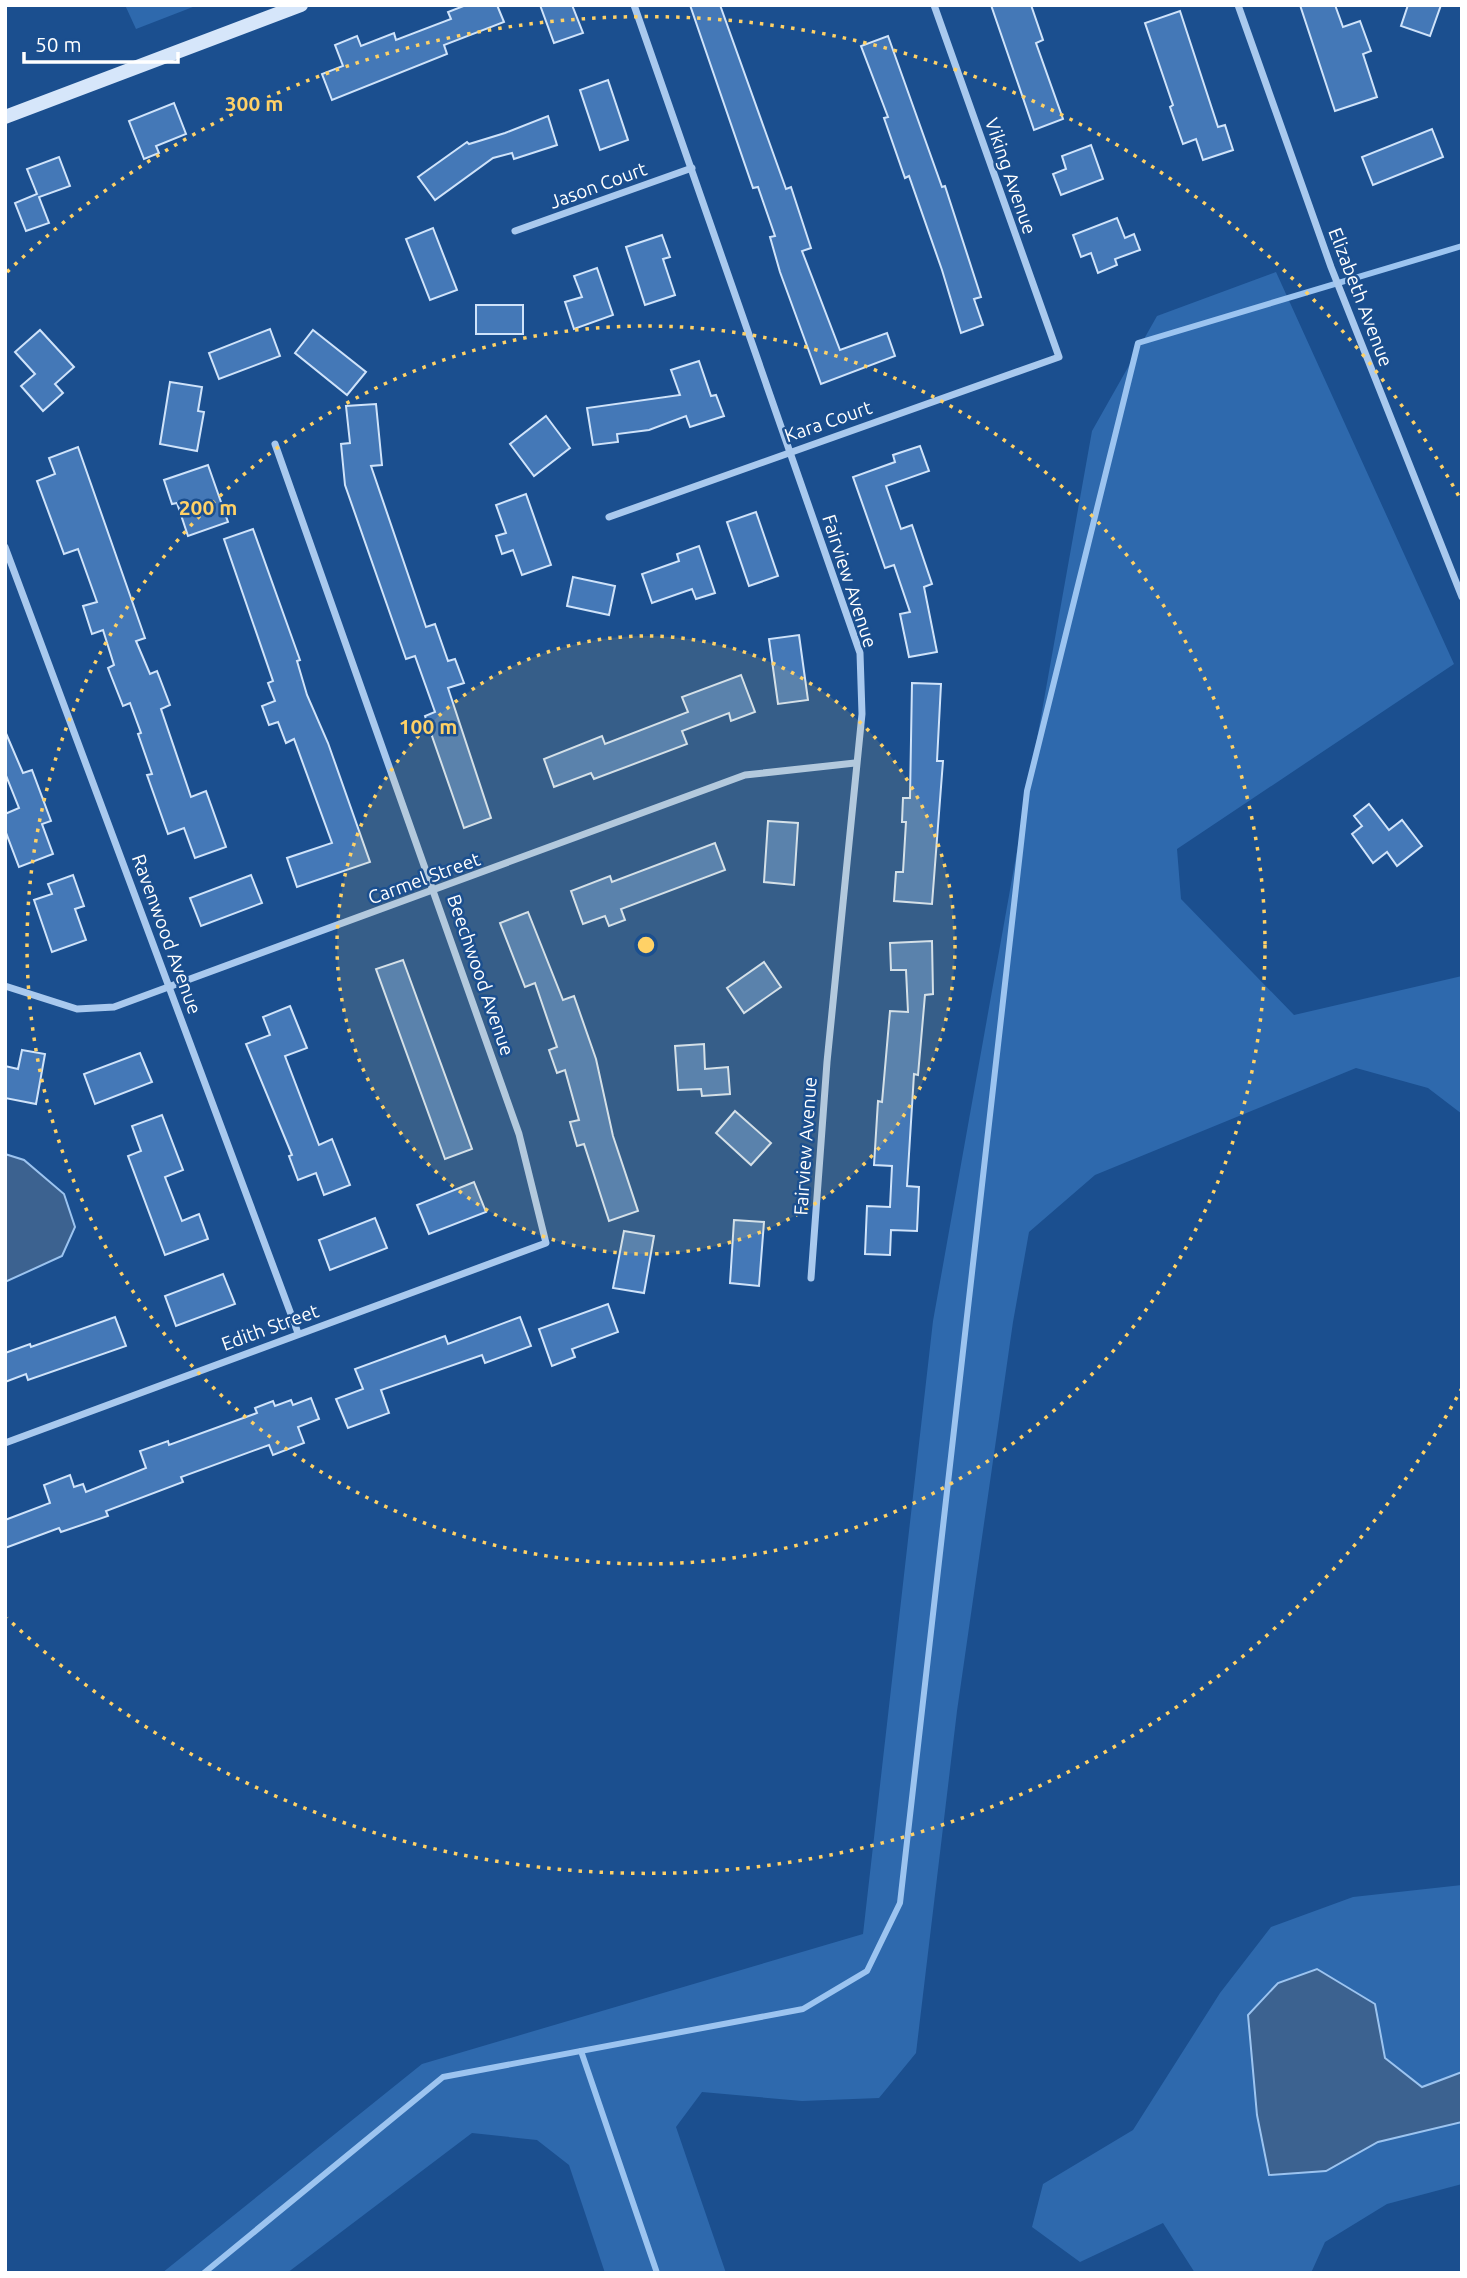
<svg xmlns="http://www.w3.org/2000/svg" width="1467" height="2278" viewBox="0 0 1467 2278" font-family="Ubuntu,sans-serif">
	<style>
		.green { fill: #2e69ad }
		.water { fill: #3c6290; stroke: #9cc4f0; stroke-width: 2 }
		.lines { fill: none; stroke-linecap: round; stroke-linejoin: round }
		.stream { stroke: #9cc4f0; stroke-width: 6 }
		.building { fill: #4478b7; stroke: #cfe3fa; stroke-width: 2 }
		.minor { stroke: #a9c9ee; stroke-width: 7 }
		.secondary { stroke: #d6e6fa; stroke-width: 14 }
		.ring { fill: none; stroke: #ffd166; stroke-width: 3.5; stroke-dasharray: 3.5 7 }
		.labels { text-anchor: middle; stroke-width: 5; stroke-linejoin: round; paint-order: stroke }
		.street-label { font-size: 19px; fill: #fff; stroke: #1b4f8f }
		.centre { fill: #ffd166; stroke: #1b4f8f; stroke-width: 3.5 }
		.ring-label { font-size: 21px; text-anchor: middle; font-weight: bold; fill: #ffd166; stroke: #1b4f8f; stroke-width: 5; stroke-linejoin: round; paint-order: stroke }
	</style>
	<rect width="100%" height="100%" fill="#1b4f8f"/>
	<g class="green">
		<polygon points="125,5 198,5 136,29"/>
		<polygon points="1276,272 1454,664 1177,849 1181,899 1294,1015 1462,976 1462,1114 1428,1088 1356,1068 1095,1175 1029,1232 1013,1322 957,1711 916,2053 879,2098 802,2101 702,2092 676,2127 726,2273 605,2273 569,2165 537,2140 472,2133 287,2273 162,2273 422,2064 863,1934 933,1321 1092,431 1157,316"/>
		<polygon points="1462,1885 1462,2072 1422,2087 1385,2058 1375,2004 1326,2171 1378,2142 1462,2122 1462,2184 1387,2204 1325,2242 1311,2273 1195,2273 1163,2223 1080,2262 1032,2227 1043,2184 1133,2130 1220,1993 1271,1927 1353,1897"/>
	</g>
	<g class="water">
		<polygon points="5,1154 24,1160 64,1194 75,1227 62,1256 5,1282"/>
		<polygon points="1317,1969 1375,2004 1385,2058 1422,2087 1462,2072 1462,2122 1378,2142 1326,2171 1269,2175 1257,2115 1248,2015 1278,1983"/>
	</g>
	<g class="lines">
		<g class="stream">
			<polyline points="581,2051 657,2273"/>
			<polyline points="204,2273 443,2077 803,2009 867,1971 900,1903 1027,791 1138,343 1462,246"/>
		</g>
	</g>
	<g class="building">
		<polygon points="466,5 497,5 504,22 444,45 447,54 332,100 322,74 343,66 335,45 357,36 361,46 394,33 396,40 451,19 448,12"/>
		<polygon points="540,5 572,5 583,33 554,43"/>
		<polygon points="690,5 720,5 786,189 791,187 811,248 802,251 840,350 887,333 895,356 821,384 780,272 770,237 775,236 758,187 753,188"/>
		<polygon points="991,5 1031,5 1043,40 1036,43 1063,119 1034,130"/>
		<polygon points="1300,5 1335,5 1343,27 1360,21 1371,51 1363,54 1377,97 1335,111"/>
		<polygon points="1408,5 1441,5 1430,36 1401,26"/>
		<polygon points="1180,11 1218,127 1225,125 1233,150 1203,160 1196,139 1183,144 1170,107 1173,105 1145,23"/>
		<polygon points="888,36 942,187 945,186 981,297 974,299 983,325 961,333 942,270 909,176 905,178 884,118 888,117 861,46"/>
		<polygon points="608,80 628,140 600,150 580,90"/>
		<polygon points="174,103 186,134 156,146 159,153 144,159 129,121"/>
		<polygon points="548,116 557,145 514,159 512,153 493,158 435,200 418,177 467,142 469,144 505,133"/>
		<polygon points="1432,129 1443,157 1373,185 1362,157"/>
		<polygon points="1091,145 1103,179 1061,195 1053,174 1066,169 1062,156"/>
		<polygon points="59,157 70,186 39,197 49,223 26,231 15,203 37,194 27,169"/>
		<polygon points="1117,218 1125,238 1134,234 1140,250 1115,259 1117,265 1098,273 1091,253 1081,257 1073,235"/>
		<polygon points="433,228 457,290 430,300 406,239"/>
		<polygon points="662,235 670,257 663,259 675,295 645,305 626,247"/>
		<polygon points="597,268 613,315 574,329 565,302 582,297 574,276"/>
		<rect x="476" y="305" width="47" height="29"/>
		<polygon points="270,329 280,356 219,379 209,353"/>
		<polygon points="40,330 74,367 55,384 63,393 43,411 21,386 35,374 15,352"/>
		<polygon points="313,330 366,372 347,395 295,353"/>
		<polygon points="699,361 711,396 716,395 724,416 690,427 686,416 649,430 617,434 618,442 593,445 587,408 680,395 671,370"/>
		<polygon points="170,382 202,387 198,411 204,412 197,451 160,444"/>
		<polygon points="376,404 382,465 371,466 426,627 435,624 448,661 455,659 464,683 448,688 491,818 464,828 425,716 435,712 415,656 406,659 345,485 341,444 350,443 346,406"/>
		<polygon points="546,416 570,448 534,476 510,444"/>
		<polygon points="920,446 929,471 886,486 901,529 912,525 932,584 924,587 937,652 909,657 900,614 910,612 894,565 885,568 853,477 895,462 893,455"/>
		<polygon points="78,447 145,638 136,641 150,674 157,671 170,705 161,709 191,797 206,791 226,847 195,858 184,828 168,834 147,775 152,774 138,734 141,733 130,703 123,706 108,668 114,665 103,630 92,634 83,606 97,602 78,549 64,554 37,481 55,474 49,458"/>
		<polygon points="208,465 228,522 188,536 177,503 172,504 164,480"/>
		<polygon points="526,494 551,565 522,575 513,550 502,554 496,536 506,533 496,505"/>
		<polygon points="756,512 778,576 749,586 727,522"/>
		<polygon points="253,529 300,660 297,661 307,695 328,743 370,862 297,887 287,858 332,843 294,739 286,743 278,722 269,725 262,706 275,701 268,683 273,681 224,539"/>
		<polygon points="699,546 715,593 696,599 692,589 652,603 642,574 679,561 677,554"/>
		<polygon points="573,577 615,586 609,615 567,606"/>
		<polygon points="799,635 808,700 778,704 769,639"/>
		<polygon points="741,675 755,712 731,721 729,713 682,731 687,744 594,779 591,773 554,787 544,759 602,736 605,744 688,712 682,697"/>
		<polygon points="912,683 941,684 937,761 943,761 932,904 894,901 896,872 903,872 906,822 902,822 903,798 910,798"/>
		<polygon points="5,731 23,773 32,770 51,821 42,824 53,854 19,867 5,830 5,814 19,808 5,773"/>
		<polygon points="1369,804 1389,830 1402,820 1422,846 1397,866 1387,852 1373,863 1352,834 1362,826 1354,816"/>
		<polygon points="768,821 798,823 794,885 764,882"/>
		<polygon points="715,843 725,870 621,909 625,920 609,926 605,916 583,924 571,891 610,876 612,882"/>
		<polygon points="73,875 84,906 75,909 86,940 52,952 34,900 52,894 48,884"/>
		<polygon points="251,875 262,903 201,926 190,898"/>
		<polygon points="528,912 563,1000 574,996 596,1059 613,1136 638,1211 609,1221 584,1144 577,1146 570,1122 579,1120 565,1070 557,1073 549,1050 557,1047 535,983 525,987 500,923"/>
		<polygon points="932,941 933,994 925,995 918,1075 914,1074 907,1186 919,1187 917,1231 891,1230 890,1255 865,1254 867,1206 890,1207 892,1166 874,1165 878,1101 882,1102 890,1011 908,1012 906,970 891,970 890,943"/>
		<polygon points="403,960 472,1149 445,1159 376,969"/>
		<polygon points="764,962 781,987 744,1013 727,988"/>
		<polygon points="290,1006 307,1048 285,1056 319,1145 332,1139 350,1185 324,1195 316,1173 298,1180 289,1156 292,1155 246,1044 270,1035 263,1017"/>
		<polygon points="704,1044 705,1069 728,1067 730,1094 702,1096 701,1089 678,1090 675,1046"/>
		<polygon points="22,1050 45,1054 36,1104 5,1098 5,1066 18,1069"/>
		<polygon points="140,1053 152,1082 95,1104 84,1074"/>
		<polygon points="735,1111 771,1143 751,1165 716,1133"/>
		<polygon points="162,1115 183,1170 165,1177 182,1221 199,1214 208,1239 165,1255 128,1156 141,1151 132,1126"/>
		<polygon points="474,1182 486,1212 429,1234 417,1205"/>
		<polygon points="375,1218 387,1248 330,1270 319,1240"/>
		<polygon points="734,1220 764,1222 759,1286 730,1283"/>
		<polygon points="624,1231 654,1236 644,1293 613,1288"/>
		<polygon points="223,1274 235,1304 176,1326 165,1296"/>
		<polygon points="608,1304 618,1332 572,1349 575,1357 552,1366 539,1329"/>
		<polygon points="115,1317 126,1346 28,1380 26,1374 5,1382 5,1353 30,1344 31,1347"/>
		<polygon points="520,1317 531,1346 485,1363 482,1355 381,1390 389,1413 348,1428 336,1399 363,1389 355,1369 445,1336 448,1344"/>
		<polygon points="311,1398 319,1419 298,1427 304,1443 273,1455 269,1445 181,1477 183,1482 106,1511 108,1516 61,1532 59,1528 5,1548 5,1520 50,1503 44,1485 70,1475 74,1487 83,1484 86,1492 146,1468 140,1451 168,1441 169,1445 257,1413 255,1408 273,1401 275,1406 291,1400 293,1405"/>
	</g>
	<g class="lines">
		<g class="minor">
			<polyline points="634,5 860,653 862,714 827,1062 811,1278"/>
			<polyline points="1238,5 1331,267 1462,597"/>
			<polyline points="515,231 692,168"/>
			<polyline points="609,517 1059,357 934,5"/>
			<polyline points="5,547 298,1333"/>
			<polyline points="5,986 77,1009 114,1007 745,775 855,763"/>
			<polyline points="5,1443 546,1243 519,1134 275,444"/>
		</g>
		<polyline class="secondary" points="5,117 301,5"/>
	</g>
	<circle cx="646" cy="945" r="309" fill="#ffd166" fill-opacity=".12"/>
	<g class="ring">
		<circle cx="646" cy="945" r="309"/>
		<circle cx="646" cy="945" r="619"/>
		<path d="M1462 1388A928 928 0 0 1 7 1618M7 272A928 928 0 0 1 1462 502"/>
	</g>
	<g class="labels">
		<g class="street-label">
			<text transform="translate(1011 176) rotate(71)" y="7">Viking Avenue</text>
			<text transform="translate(598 185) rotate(-20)" y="7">Jason Court</text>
			<text transform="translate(1361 297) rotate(69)" y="7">Elizabeth Avenue</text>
			<text transform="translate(828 421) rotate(-19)" y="7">Kara Court</text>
			<text transform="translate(850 581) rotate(72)" y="7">Fairview Avenue</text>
			<text transform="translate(424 878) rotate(-20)" y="7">Carmel Street</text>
			<text transform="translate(167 934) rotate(70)" y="7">Ravenwood Avenue</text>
			<text transform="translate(481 975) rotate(71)" y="7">Beechwood Avenue</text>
			<text transform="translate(805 1146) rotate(-86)" y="7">Fairview Avenue</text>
			<text transform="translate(270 1327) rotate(-20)" y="7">Edith Street</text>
		</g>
	</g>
	<circle cx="646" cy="945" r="10" class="centre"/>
	<g class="ring-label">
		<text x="254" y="111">300 m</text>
		<text x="208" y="515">200 m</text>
		<text x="428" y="734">100 m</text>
	</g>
	<rect width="1467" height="2278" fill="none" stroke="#ffffff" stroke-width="14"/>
	<path d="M24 52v10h154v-10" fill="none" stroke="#ffffff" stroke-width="3.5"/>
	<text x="35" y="52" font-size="21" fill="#ffffff" stroke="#1b4f8f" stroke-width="5" paint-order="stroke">50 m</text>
</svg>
